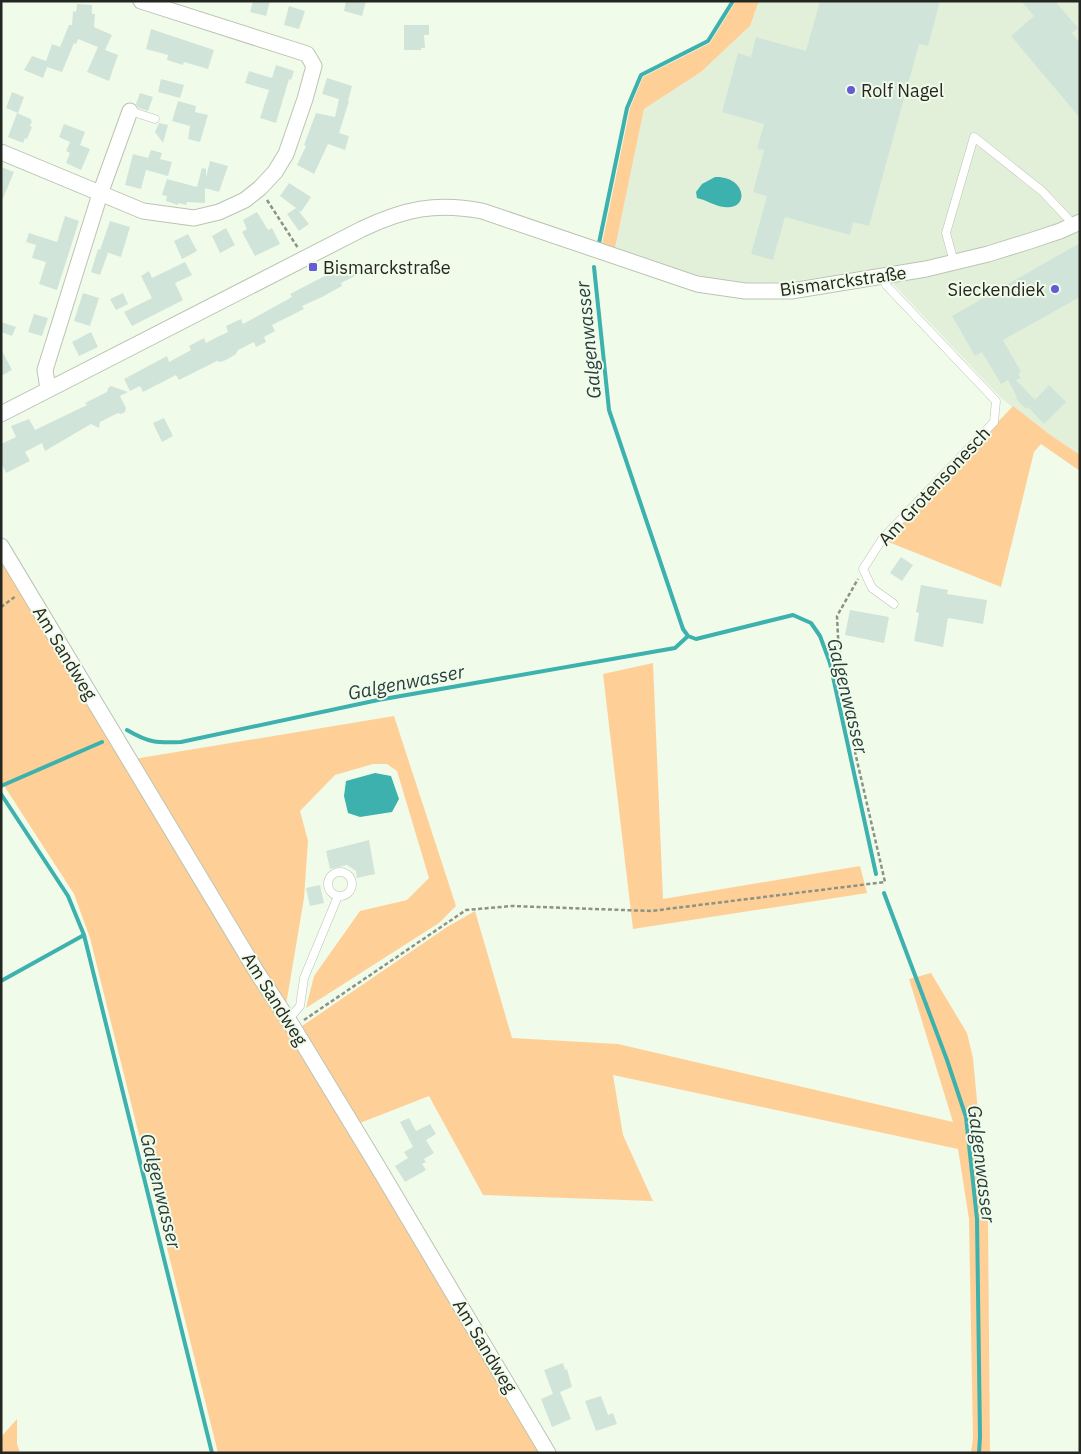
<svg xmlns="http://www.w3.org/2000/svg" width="1081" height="1454" font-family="'IBM Plex Sans',sans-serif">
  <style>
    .built { fill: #e3f0d9 }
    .green { fill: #fed098 }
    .water { fill: #3cb1ad }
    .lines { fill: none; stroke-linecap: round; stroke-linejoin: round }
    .stream { stroke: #3cb1ad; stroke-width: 4 }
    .building { fill: #d1e4da }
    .service-casing { stroke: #bbc4b4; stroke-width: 9 }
    .minor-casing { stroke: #bbc4b4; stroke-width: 17 }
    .path { stroke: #8b9286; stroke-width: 2.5; stroke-dasharray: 4 2.5; stroke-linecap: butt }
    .service { stroke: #fff; stroke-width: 8 }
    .minor { stroke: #fff; stroke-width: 15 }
    .poi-dot { fill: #645cd5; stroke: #f1fbea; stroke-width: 2 }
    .labels { text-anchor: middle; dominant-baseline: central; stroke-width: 4; stroke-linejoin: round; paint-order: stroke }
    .poi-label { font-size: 18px; fill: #242721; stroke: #f1fbea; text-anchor: start }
    .street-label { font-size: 18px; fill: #242721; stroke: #f1fbea }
    .water-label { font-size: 19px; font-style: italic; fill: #263f3e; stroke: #f1fbea }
  </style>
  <rect width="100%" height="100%" fill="#f1fbea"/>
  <path class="built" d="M759,1H1080V455L1049,434L1002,399L879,269L788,282L745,283L698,277L615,248L644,109L701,72L750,26Z"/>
  <path class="green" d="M736,1H759L750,26L701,72L644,109L615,248L602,244L630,108L643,77L710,43Z
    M1013,406L1049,434L1080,455V471L1041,444L1034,452L1001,587L886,541Z
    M1,559L507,1391L539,1453H218L90,938L74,894L1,781Z
    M653,663L663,899L860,866L867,893L633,929L603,674Z
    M394,716L456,906L439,923L306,1008L314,976L360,911L407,900L429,878L397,771L387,764H373L335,775L300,811L308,841L304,898L286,1005L134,759Z
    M475,911L512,1038L618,1044L953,1122L909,979L931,973L967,1033L973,1058L988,1218L990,1453H971L973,1438L969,1219L958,1149L613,1075L623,1135L653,1201L483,1195L429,1096L360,1123L302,1026L447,927Z
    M17,1419V1444L20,1453H1V1437Z"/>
  <path class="water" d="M715,177C747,176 750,211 724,207C715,206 706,200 697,198L696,192L702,184Z
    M375,773L391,776L399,799L392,812L360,817L348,813L344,796L346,781Z"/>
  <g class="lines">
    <path class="stream" d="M599,243L627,108L641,75L708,41L733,1
      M594,267L609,410L683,629L688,636L696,639L793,615L811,623L820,636L830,663L876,874
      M127,730C149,743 157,743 181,742L378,700L675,648L688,636
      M1,786L102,742
      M1,794L68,896L84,935L212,1453
      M884,893L947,1060L966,1117L977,1219L980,1437L979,1453
      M1,981L84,935"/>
  </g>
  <path class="building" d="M253,1H270L266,16L250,12Z
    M346,1H366L362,16L344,11Z
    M820,1H940L928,46L919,44L869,226L853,222L850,235L785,217L773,260L751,254L767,196L753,192L764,150L757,149L764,124L722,112L738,53L751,57L756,37L806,51Z
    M1021,1H1055L1078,28L1072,33L1080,43V118L1011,36L1034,16Z
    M77,4L92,5V14H95L94,27L112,35L105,50L118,55L109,81L87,72L98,47L78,39L76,44L74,43L62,72L47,67L43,78L24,70L32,56L46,61L52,44L60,47L69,25H72L73,11L76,12Z
    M289,6L305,11L299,29L284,25Z
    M404,25H429V35H424L425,48H421V50H404Z
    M151,29L214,50L208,69L184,62L183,65L167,60L168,55L146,49Z
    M276,65L294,71L291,80L289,79L276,123L260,118L269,90L245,83L249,71L272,78Z
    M327,78L352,86L348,101H349L339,133L349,136L345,150L328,144L314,174L297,165L306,146L304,145L316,113L335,117L339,99L322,94Z
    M161,79L184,85L180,98L158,92Z
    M12,92L24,97L18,113L6,108Z
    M140,93L153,97L148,111L139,108L136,104Z
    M178,101L196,106L195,112L208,115L200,142L188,139L190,126L172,121Z
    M17,113L31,119V121H32L30,126L32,127L27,139L25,138L23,143L8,137Z
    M159,123L168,125L163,143L155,132Z
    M64,124L85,132L80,145L90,149L81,170L66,163L70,153L66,151L70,142L59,137Z
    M151,150L162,153L160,159L172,162L168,176L146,170L141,189L125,185L133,154L148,158Z
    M210,161L228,166L219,192L205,188V203L187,202L186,205L178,203V205L166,201L167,196L162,195L167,179L197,187L202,168L206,169V178Z
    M1,167L14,172L1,203Z
    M289,183L311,197L301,212L298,210L309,224L299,231L287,214L296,208L280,196Z
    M257,212L268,230L272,228L280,244L255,256L242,232L247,229L243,220Z
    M65,216L79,221L57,290L39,284L46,262L32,258L36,245L26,242L29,233L57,242Z
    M110,221L130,227L121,257L100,250Z
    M226,228L235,245L220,253L212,236Z
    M188,234L197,251L182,259L174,241Z
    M1080,243V297L1003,340L1021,372L1018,374L1021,378L1016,380L1035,400L1049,385L1066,402L1044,424L1028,407L1026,409L1016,399L1017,397L1008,380L1001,384L982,352L975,356L952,316Z
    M98,249L108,253L100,275L91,272Z
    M185,262L192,275L175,283L183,300L132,326L124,312L152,298L141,276L149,271L152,278Z
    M350,263L357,275L341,283L342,286L322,297L302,306L304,309L272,325L275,331L264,337L266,342L256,347L254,342L238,350L236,354L226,360L220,362L217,361L179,380L176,375L143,392L140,386L130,391L124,379L167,356L169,362L191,350L189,346L204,338L206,343L217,337L228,332L226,326L241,319L243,324L254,318L292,297L290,294Z
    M83,293L99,298L90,326L74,321Z
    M123,293L128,304L116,310L110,299Z
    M34,314L48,318L42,336L28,332Z
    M1,322L16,327L12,336L1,332Z
    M91,332L98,347L79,356L72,342Z
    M1,349L12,370L1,376Z
    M111,386L128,392L120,396L126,408L125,412L121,414L118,413L100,422L99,428L91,424L45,451L42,443L25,452L30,461L6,473L1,462V444L16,437L11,426L29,419L35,430L87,405L85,403L107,392L108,388Z
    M164,418L173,436L162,442L153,423Z
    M901,557L913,565L902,581L890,573Z
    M921,585L948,590L947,594L987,600L983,624L948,618L943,647L914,641L919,613L916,612Z
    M850,610L889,617L884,643L845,635Z
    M369,840L375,874L357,878L356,871L347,865L330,869L326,851Z
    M320,885L324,903L310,906L306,888Z
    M409,1118L416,1131L430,1124L436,1134L426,1140L434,1153L424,1159L426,1162L422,1164L426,1170L405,1182L395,1166L408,1158L404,1152L413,1147L400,1122Z
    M563,1363L565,1370L567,1369L572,1387L560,1392L571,1419L552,1427L541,1399L553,1394L544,1370Z
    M601,1396L608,1415L613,1413L617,1424L596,1431L585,1401Z"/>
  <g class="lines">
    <defs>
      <path id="service" d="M130,111L155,119
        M954,262L946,233L974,137L1042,191L1074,225
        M883,277L886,285L996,401L994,422L883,538L863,569L872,588L894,604
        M328 884a12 12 0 1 1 24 0a12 12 0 1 1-24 0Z
        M288,1020L300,1006L304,978L338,896"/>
      <path id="minor" d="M1,152L143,211L194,218L219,212L245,200L260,188L275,172L286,154L305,99L314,66L307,54L141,1
        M48,389L45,370L100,194L130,111
        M1,414L362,229C404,209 436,202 482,211L697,284L745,291H791L926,269L988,254L1030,241L1060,231L1080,222
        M1,546L258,974L293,1027L375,1162L548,1453"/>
    </defs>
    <use href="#service" class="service-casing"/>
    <use href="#minor" class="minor-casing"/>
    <path class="path" d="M267,200L298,248
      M1,607L16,596
      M304,1020L466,910L512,906L651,911L885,882L855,752L838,637L837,616L858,579"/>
    <use href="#service" class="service"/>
    <use href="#minor" class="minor"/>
  </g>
  <g class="poi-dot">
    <circle cx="851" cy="90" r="5"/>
    <rect x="308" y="262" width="10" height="10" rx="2.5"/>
    <circle cx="1055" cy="289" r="5"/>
  </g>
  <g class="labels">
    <g class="poi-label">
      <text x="861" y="90">Rolf Nagel</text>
      <text x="323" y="267">Bismarckstraße</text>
      <text x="1045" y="289" text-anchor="end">Sieckendiek</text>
    </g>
    <g class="street-label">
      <text transform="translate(843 281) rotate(-8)">Bismarckstraße</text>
      <text transform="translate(934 486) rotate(-47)">Am Grotensonesch</text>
      <text transform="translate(65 653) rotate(59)">Am Sandweg</text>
      <text transform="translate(275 999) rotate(58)">Am Sandweg</text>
      <text transform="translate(485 1346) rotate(59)">Am Sandweg</text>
    </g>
    <g class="water-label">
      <text transform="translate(588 340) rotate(-96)">Galgenwasser</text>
      <text transform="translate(406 682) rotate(-11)">Galgenwasser</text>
      <text transform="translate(848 696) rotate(76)">Galgenwasser</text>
      <text transform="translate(982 1164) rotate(83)">Galgenwasser</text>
      <text transform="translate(161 1191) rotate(76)">Galgenwasser</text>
    </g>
  </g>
  <rect width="1081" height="1454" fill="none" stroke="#242721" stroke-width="5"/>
</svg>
